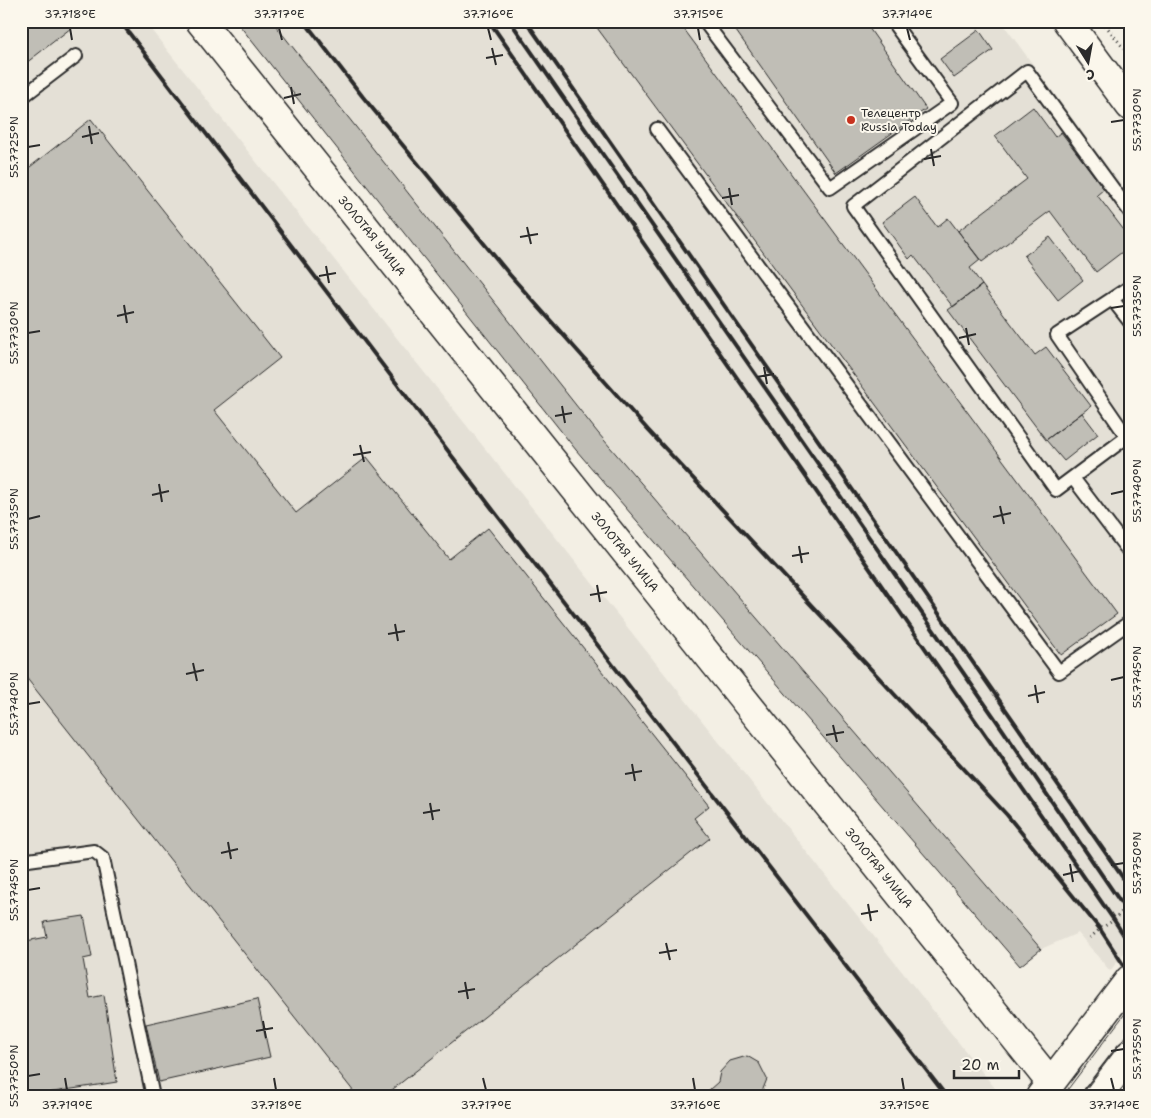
<svg xmlns="http://www.w3.org/2000/svg" width="1151" height="1118" font-family="'Shantell Sans',sans-serif">
  <style>
    .built { fill: #e4e0d6 }
    .building { fill: #c0beb6; stroke: #2b2b2b }
    .lines { fill: none; stroke-linecap: round; stroke-linejoin: round }
    .lane-casing { stroke: #2b2b2b; stroke-width: 16 }
    .secondary-casing { stroke: #2b2b2b; stroke-width: 31 }
    .path { stroke: #2b2b2b; stroke-width: 3; stroke-dasharray: 1 4; stroke-linecap: butt }
    .lane { stroke: #fbf7ec; stroke-width: 12 }
    .secondary { stroke: #fbf7ec; stroke-width: 28 }
    .tram { stroke: #2b2b2b; stroke-width: 1 }
    .rail { stroke: #2b2b2b; stroke-width: 4 }
    .ticks { fill: none; stroke: #2b2b2b; stroke-width: 2 }
    .poi-dot { fill: #c8321e; stroke: #fbf7ec; stroke-width: 2 }
    .labels { text-anchor: middle; dominant-baseline: central; stroke-width: 4; stroke-linejoin: round; paint-order: stroke }
    .poi-label { font-size: 12px; fill: #2b2b2b; stroke: #fbf7ec; text-anchor: start }
    .street-label { font-size: 12px; fill: #2b2b2b; stroke: #fbf7ec }
    .neatline { fill: none; stroke: #2b2b2b; stroke-width: 2 }
    .ticks-label { font-size: 12px; text-anchor: middle; fill: #2b2b2b }
  </style>
  <rect width="100%" height="100%" fill="#f3efe4"/>
  <filter id="ink" filterUnits="userSpaceOnUse"><feTurbulence type="fractalNoise" baseFrequency=".02" numOctaves="2"/><feDisplacementMap in="SourceGraphic" scale="10" xChannelSelector="R" yChannelSelector="G"/><feConvolveMatrix kernelMatrix="1 2 1 2 8 2 1 2 1" color-interpolation-filters="sRGB"/></filter>
  <g filter="url(#ink)">
    <path class="built" d="M21,21H144L1002,1097H21Z
      M272,21H1001L1130,197V813L1123,869L1130,877V945L1110,971L1078,933L1041,949L599,433Z"/>
    <path class="building" d="M21,21H80L21,67Z
      M236,21H272L598,433L1041,949L1020,966L576,450Z
      M592,21H678L1117,614L1061,655Z
      M729,21H864L926,109L836,173Z
      M979,30L993,50L954,78L940,59Z
      M1033,107L1055,137L1061,132L1104,189L1097,195L1130,238V246L1096,272L1050,211L982,262L958,231L1027,179L995,136Z
      M91,119L280,358L214,410L296,513L367,457L449,559L488,528L709,806L694,818L710,838L383,1097H358L21,671V174Z
      M915,197L937,227L948,218L980,260L970,268L982,285L953,307L913,255L909,259L882,222Z
      M1050,237L1083,280L1058,300L1024,256Z
      M982,285L1035,355L1046,347L1091,406L1046,440L948,310Z
      M1082,413L1098,434L1064,461L1046,440Z
      M84,916L92,957L83,959L90,998L104,995L117,1082L21,1097V942L47,937L44,922Z
      M257,999L270,1057L159,1082L146,1024Z
      M747,1056L759,1063L767,1079L761,1094L758,1097H701L718,1082L720,1072L730,1061Z
      M106,1094V1097H86Z"/>
    <g class="lines">
      <defs>
        <path id="lane" d="M704,21L830,188L952,103L892,21
          M21,98L76,56
          M657,129L1059,672L1130,622
          M1130,212L1027,71L853,206L1056,490L1127,437L1057,335L1130,287
          M1112,299L1130,322
          M1073,478L1130,553
          M21,861L94,851L103,858L153,1097"/>
        <path id="secondary" d="M200,21L1051,1083
          M1067,21L1130,106
          M1040,1097L1130,979
          M1097,1097L1130,1054"/>
      </defs>
      <use href="#lane" class="lane-casing"/>
      <use href="#secondary" class="secondary-casing"/>
      <path class="path" d="M1102,21L1130,56
        M1090,938L1100,929L1114,920L1130,903"/>
      <use href="#lane" class="lane"/>
      <use href="#secondary" class="secondary"/>
      <path class="tram" d="M1062,1097L1130,1007
        M1080,1097L1130,1031"/>
      <path class="rail" d="M120,21L497,515L947,1097
        M304,21L363,97L510,275L648,430L1007,815L1100,929L1130,975
        M489,21L1114,920L1130,945
        M510,21L994,717L1130,916
        M526,21L1130,888"/>
    </g>
  </g>
  <path class="ticks" d="M70,28L72,40M279,28L282,40M488,28L491,40M698,28L700,40M907,28L910,40M492,48L496,65M486,58L503,55M291,87L294,104M284,98L301,94M1111,122L1124,120M89,126L92,144M82,137L99,133M28,147L40,145M931,149L934,166M924,159L941,156M729,188L732,205M722,198L739,195M527,227L531,244M520,237L538,234M326,266L329,283M319,276L336,273M124,305L127,323M1111,308L1124,306M117,316L134,312M966,328L969,345M28,333L40,331M959,338L976,334M764,367L767,384M757,377L774,374M562,406L565,423M555,416L572,413M360,445L364,462M353,455L371,452M159,484L162,502M1111,494L1124,491M152,495L169,491M1000,506L1004,524M993,517L1011,513M28,519L40,516M799,546L802,563M792,556L809,553M597,585L600,602M590,595L607,592M395,624L398,641M388,634L405,631M193,663L197,681M186,674L204,670M1111,680L1124,677M1035,685L1038,703M1028,696L1045,692M28,704L40,702M833,725L837,742M826,735L844,732M632,764L635,781M625,774L642,771M430,803L433,820M423,813L440,810M228,842L231,859M221,853L238,849M1070,864L1073,882M1111,865L1124,863M1063,875L1080,871M28,890L40,888M868,904L871,921M861,914L878,911M666,943L670,960M659,953L677,950M465,982L468,999M458,992L475,989M263,1021L266,1038M256,1031L273,1028M1111,1051L1124,1049M28,1076L40,1074M65,1078L67,1090M274,1078L276,1090M483,1078L486,1090M693,1078L695,1090M902,1078L904,1090M1111,1078L1114,1090"/>
  <circle class="poi-dot" cx="851" cy="120" r="5"/>
  <g class="labels">
    <g class="poi-label">
      <text x="861" y="113">Телецентр<tspan x="861" dy="14">Russia Today</tspan></text>
    </g>
    <g class="street-label">
      <text transform="translate(372 236) rotate(51)">ЗОЛОТАЯ УЛИЦА</text>
      <text transform="translate(625 552) rotate(51)">ЗОЛОТАЯ УЛИЦА</text>
      <text transform="translate(879 868) rotate(51)">ЗОЛОТАЯ УЛИЦА</text>
    </g>
  </g>
  <rect width="1151" height="1118" fill="none" stroke="#fbf7ec" stroke-width="55"/>
  <g transform="translate(1088 62) rotate(169)" stroke="#fbf7ec" stroke-width="4" paint-order="stroke">
  <path d="M0-4L9 19L0 12L-9 19Z" fill="#2b2b2b"/>
  <text y="-8" font-size="14" font-weight="bold" text-anchor="middle" fill="#2b2b2b">С</text>
  </g>
  <path d="M954 1070v8h65v-8" fill="none" stroke="#2b2b2b" stroke-width="2.5"/>
  <text x="961" y="1070" font-size="15" fill="#2b2b2b" stroke="#fbf7ec" stroke-width="4" paint-order="stroke">20 m</text>
  <rect x="28" y="28" width="1096" height="1062" class="neatline"/>
  <g class="ticks-label">
    <text x="70" y="18">37.718°E</text>
    <text x="279" y="18">37.717°E</text>
    <text x="488" y="18">37.716°E</text>
    <text x="698" y="18">37.715°E</text>
    <text x="907" y="18">37.714°E</text>
    <text transform="translate(1137 120) rotate(-90)" y="4">55.7730°N</text>
    <text transform="translate(14 147) rotate(-90)" y="4">55.7725°N</text>
    <text transform="translate(1137 306) rotate(-90)" y="4">55.7735°N</text>
    <text transform="translate(14 333) rotate(-90)" y="4">55.7730°N</text>
    <text transform="translate(1137 491) rotate(-90)" y="4">55.7740°N</text>
    <text transform="translate(14 519) rotate(-90)" y="4">55.7735°N</text>
    <text transform="translate(1137 677) rotate(-90)" y="4">55.7745°N</text>
    <text transform="translate(14 704) rotate(-90)" y="4">55.7740°N</text>
    <text transform="translate(1137 863) rotate(-90)" y="4">55.7750°N</text>
    <text transform="translate(14 890) rotate(-90)" y="4">55.7745°N</text>
    <text transform="translate(1137 1049) rotate(-90)" y="4">55.7755°N</text>
    <text transform="translate(14 1076) rotate(-90)" y="4">55.7750°N</text>
    <text x="67" y="1109">37.719°E</text>
    <text x="276" y="1109">37.718°E</text>
    <text x="486" y="1109">37.717°E</text>
    <text x="695" y="1109">37.716°E</text>
    <text x="904" y="1109">37.715°E</text>
    <text x="1114" y="1109">37.714°E</text>
  </g>
</svg>
